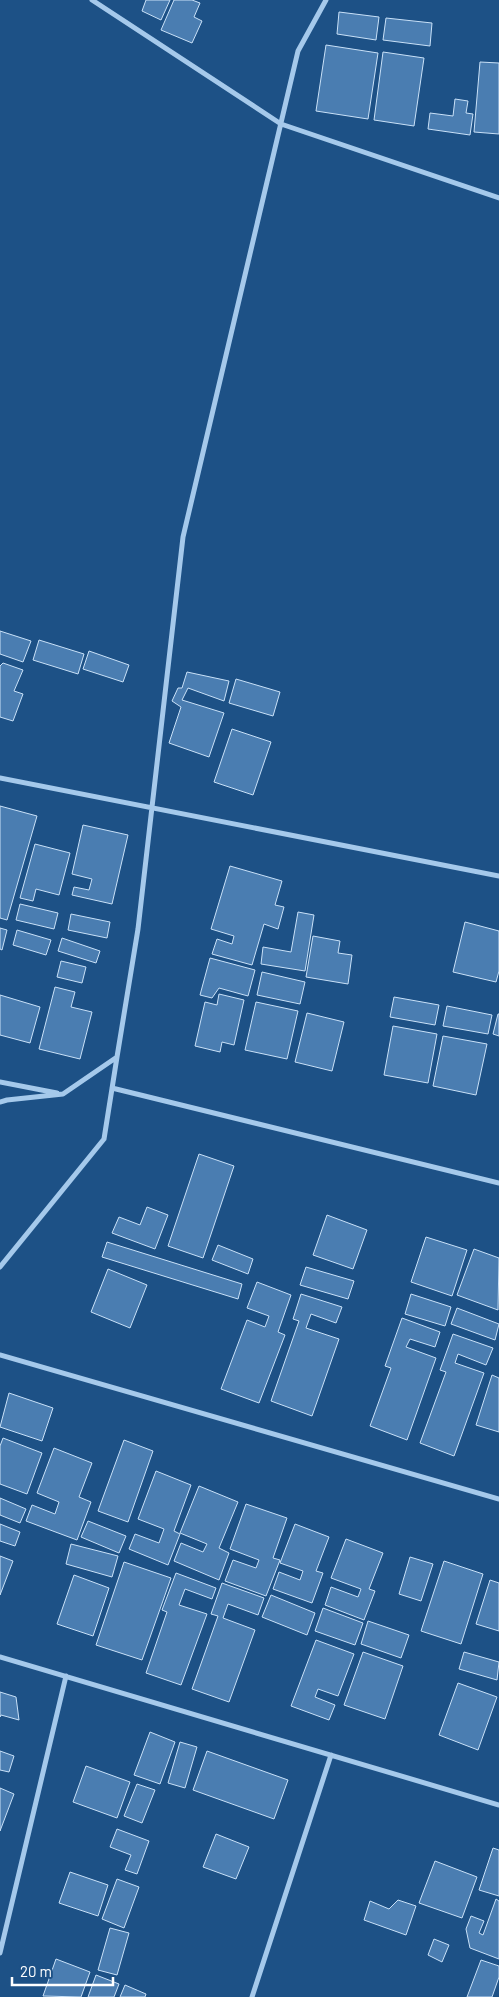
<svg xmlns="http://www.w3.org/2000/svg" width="499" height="1997" font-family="Barlow,sans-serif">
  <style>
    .building { fill: #4a7db1; stroke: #c9e1f8 }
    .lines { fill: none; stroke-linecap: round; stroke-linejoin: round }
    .minor { stroke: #a5c9eb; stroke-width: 5 }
  </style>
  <rect width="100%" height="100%" fill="#1d5186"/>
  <path class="building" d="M146,0H170L161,20L142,11Z
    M174,0H192L200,3L194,17L202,21L192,43L161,30Z
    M339,12L379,17L376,40L337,34Z
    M386,18L432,23L430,46L383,40Z
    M326,45L378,53L368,119L316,111Z
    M383,52L424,58L414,126L374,120Z
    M480,62L499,63V134L474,132Z
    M455,99L468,101L466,113L473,114L470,135L428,129L430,113L453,116Z
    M0,631L31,641L23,662L0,654Z
    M39,640L84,654L78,674L33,660Z
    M89,651L129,665L123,682L83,669Z
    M3,663L23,670L14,691L23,694L13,721L0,717V666Z
    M187,672L229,681L224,701L188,688L182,700L224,713L209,757L169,743L181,707L172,701L178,688H182Z
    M236,679L280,692L273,716L229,703Z
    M232,729L271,742L253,795L214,782Z
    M0,806L37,816L7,920L0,918Z
    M83,825L128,835L112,904L72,895L74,887L89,890L92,879L72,874Z
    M35,844L70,853L59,895L36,889L33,901L20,898Z
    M230,866L282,881L275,905L284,907L278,929L264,924L252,965L212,954L217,939L232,944L234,936L211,929Z
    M20,904L58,913L54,929L16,920Z
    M298,912L314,915L305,971L261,964L263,947L291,952Z
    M71,914L110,922L107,938L68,930Z
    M465,922L499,931V971L496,982L453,972Z
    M0,928L7,930L2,950L0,949Z
    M17,930L51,940L46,955L13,945Z
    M313,936L340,941L338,953L352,955L348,984L306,977Z
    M62,938L100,951L96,963L58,951Z
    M210,958L255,970L248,996L219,988L212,998L200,995Z
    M61,961L86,967L82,983L57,977Z
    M262,972L305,982L300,1004L257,995Z
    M55,987L75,992L71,1007L92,1012L80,1059L39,1049Z
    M219,994L244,1000L234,1045L222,1042L220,1052L195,1046L205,1002L217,1005Z
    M0,995L40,1007L30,1043L0,1035Z
    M394,997L439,1005L435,1025L390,1017Z
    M256,1002L298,1011L287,1059L245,1050Z
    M447,1006L492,1015L488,1034L443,1026Z
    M307,1013L344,1022L332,1071L295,1062Z
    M498,1014H499V1036L493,1034Z
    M393,1026L437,1034L428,1083L384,1075Z
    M443,1036L487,1044L476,1095L433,1086Z
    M199,1154L234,1166L203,1258L168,1246Z
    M147,1207L168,1215L155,1249L112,1233L119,1217L140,1225Z
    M327,1215L367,1230L353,1269L313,1255Z
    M426,1237L467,1250L452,1296L411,1282Z
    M107,1242L242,1284L238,1299L102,1257Z
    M218,1245L253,1259L248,1274L212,1260Z
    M474,1249L499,1258L498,1310L457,1295Z
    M306,1267L354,1281L348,1299L300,1285Z
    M108,1269L147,1285L130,1328L91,1312Z
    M257,1282L291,1295L278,1332L285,1335L259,1403L221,1389L247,1320L265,1327L269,1316L247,1308Z
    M301,1294L342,1307L336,1323L311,1314L306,1328L339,1339L312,1416L271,1401L299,1321L293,1319Z
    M411,1294L451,1307L445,1326L405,1314Z
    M457,1308L499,1324L495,1340L451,1324Z
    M402,1318L440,1332L435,1347L410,1339L406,1347L436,1358L407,1440L370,1426L391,1368L385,1366Z
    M453,1334L493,1348L486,1365L458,1354L455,1363L484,1373L454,1456L420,1443L446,1372L440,1370Z
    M492,1375L499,1378V1432L476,1425Z
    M9,1393L53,1408L42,1441L0,1427Z
    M3,1438L42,1453L27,1494L0,1484V1446Z
    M124,1440L153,1451L128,1522L98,1511Z
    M54,1448L92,1463L79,1497L91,1502L77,1540L26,1521L32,1505L55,1514L59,1502L37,1493Z
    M156,1471L191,1485L174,1531L180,1534L168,1565L129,1549L135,1534L159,1543L164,1529L138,1519Z
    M199,1486L238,1502L219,1548L229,1553L219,1580L174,1561L181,1543L203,1552L207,1544L180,1533Z
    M0,1498L26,1509L20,1523L0,1515Z
    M246,1504L287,1518L273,1558L280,1560L266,1596L225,1581L233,1560L256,1568L259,1560L230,1549Z
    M88,1521L126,1536L119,1553L81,1537Z
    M0,1524L20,1532L15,1546L0,1541Z
    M295,1524L329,1537L316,1571L323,1573L312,1603L273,1589L279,1572L300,1580L303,1571L280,1563Z
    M346,1539L383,1553L369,1589L375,1591L364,1620L325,1605L331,1587L358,1597L361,1589L331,1578Z
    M71,1544L118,1556L112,1577L66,1564Z
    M0,1556L13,1561L0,1595Z
    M410,1557L433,1564L421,1601L399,1594Z
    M444,1561L483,1574L461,1644L421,1631Z
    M124,1562L171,1578L142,1660L96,1645Z
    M176,1573L216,1588L212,1599L185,1589L179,1605L207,1614L181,1685L146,1673L167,1612L162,1610Z
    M74,1575L109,1588L93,1636L57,1624Z
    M490,1580L499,1583V1631L476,1624Z
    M222,1583L264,1598L258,1615L228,1604L223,1618L255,1630L229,1702L192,1689L218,1616L211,1614Z
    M271,1595L315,1613L307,1635L262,1617Z
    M323,1608L363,1623L355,1645L315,1631Z
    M368,1621L409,1635L401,1658L361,1644Z
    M316,1640L354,1654L338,1696L318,1689L315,1697L335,1705L329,1720L291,1706Z
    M363,1652L403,1666L385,1719L344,1705Z
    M464,1652L499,1662L497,1680L459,1669Z
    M458,1683L497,1697L478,1750L439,1735Z
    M0,1692L16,1697L19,1720L1,1715L0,1717Z
    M150,1732L175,1742L160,1784L134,1775Z
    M180,1742L197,1747L185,1788L168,1783Z
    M0,1751L14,1756L9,1772L0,1770Z
    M207,1751L288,1780L274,1819L193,1790Z
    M86,1766L130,1782L117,1818L73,1802Z
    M137,1784L155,1790L142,1823L124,1816Z
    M0,1788L14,1794L0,1831Z
    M117,1829L149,1841L137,1874L125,1870L131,1855L110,1847Z
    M216,1834L249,1847L236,1879L203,1867Z
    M493,1848L499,1850V1896L479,1890Z
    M435,1861L477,1877L462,1918L419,1903Z
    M70,1872L108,1885L98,1916L59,1903Z
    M117,1879L139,1887L124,1928L102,1919Z
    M496,1899L499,1901V1959L470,1948L466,1929L471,1916L484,1921L479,1933L483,1935Z
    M398,1900L416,1906L406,1935L364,1920L370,1901L389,1909Z
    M110,1928L129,1933L117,1975L98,1970Z
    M434,1939L449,1945L442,1962L428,1955Z
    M56,1959L90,1972L81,1997L43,1996Z
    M481,1960L499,1966V1977L492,1997H467Z
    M96,1975L119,1984L114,1997H88Z
    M125,1985L146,1994L145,1997H120Z"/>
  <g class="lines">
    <path class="minor" d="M92,0L281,124L499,198
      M0,778L499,876
      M0,1082L57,1093
      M112,1088L499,1183
      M0,1102L7,1100L63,1094L117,1057L138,929L183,537L298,51L326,0
      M0,1267L104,1139L117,1057
      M0,1355L499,1499
      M0,1657L499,1805
      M0,1953L66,1676
      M252,1997L331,1755"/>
  </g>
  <path d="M12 1977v8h101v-8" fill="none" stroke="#ffffff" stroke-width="2.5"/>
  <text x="20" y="1977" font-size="15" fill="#ffffff" stroke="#1d5186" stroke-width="4" paint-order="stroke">20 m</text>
</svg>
